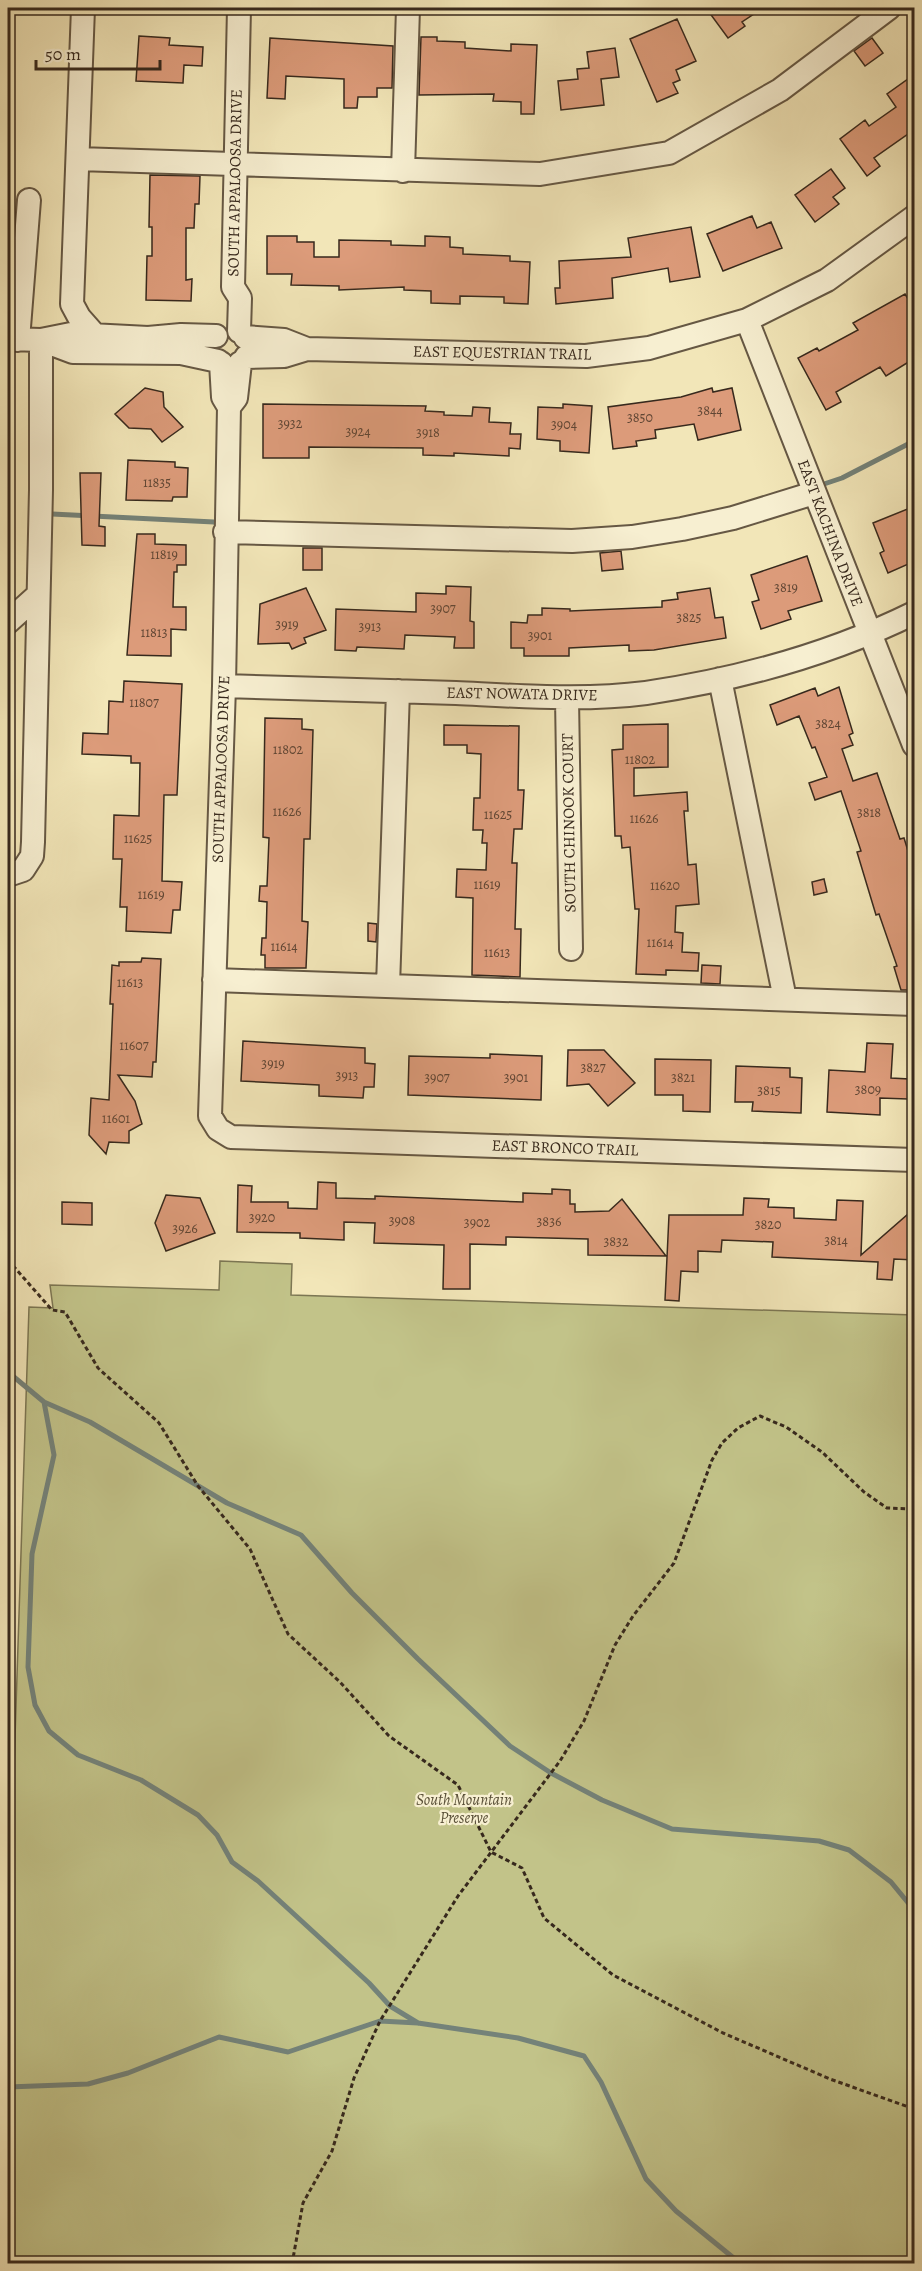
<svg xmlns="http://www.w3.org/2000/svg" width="922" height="2271" font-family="Alegreya,serif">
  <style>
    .green { fill: #c2c389; stroke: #7c7653; stroke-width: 1.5 }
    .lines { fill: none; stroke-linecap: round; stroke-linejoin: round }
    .stream { stroke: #748279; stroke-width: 5 }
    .building { fill: #dc9b7a; stroke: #37291d; stroke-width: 1.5 }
    .minor-casing { stroke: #665844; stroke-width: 26 }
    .path { stroke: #37291d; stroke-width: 3; stroke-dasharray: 4.5 3; stroke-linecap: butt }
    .minor { stroke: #f7efd1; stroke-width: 22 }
    .labels { text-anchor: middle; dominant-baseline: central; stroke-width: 4.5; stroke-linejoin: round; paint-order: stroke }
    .number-label { font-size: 14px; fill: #604634 }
    .street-label { font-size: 16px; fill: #37291d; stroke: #f7efd1 }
    .park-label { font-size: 16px; font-style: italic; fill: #5a5038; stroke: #f7efd1 }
  </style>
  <rect width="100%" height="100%" fill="#f2e6b8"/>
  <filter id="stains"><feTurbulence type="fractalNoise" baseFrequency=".00333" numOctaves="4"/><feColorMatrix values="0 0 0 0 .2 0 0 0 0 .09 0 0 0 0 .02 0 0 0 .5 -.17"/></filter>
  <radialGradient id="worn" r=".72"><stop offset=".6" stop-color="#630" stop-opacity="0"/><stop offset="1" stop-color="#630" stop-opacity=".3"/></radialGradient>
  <path class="green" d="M220,1261L292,1264L291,1295L914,1315V2263H8V1953L29,1307L53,1308L50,1285L219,1290Z"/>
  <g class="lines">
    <path class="stream" d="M818,486L842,478L914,441
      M52,514L214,522L220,526
      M8,1372L44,1402L54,1455L32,1554L28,1667L35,1705L49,1731L78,1755L141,1780L198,1815L217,1835L232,1862L258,1881L369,1983L390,2006L418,2023
      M44,1402L90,1422L227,1503L301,1535L352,1593L418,1659L510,1746L551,1773L602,1800L672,1829L819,1841L849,1850L891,1882L914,1910
      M8,2087L88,2084L128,2073L219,2037L288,2052L380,2021L418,2023L518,2038L584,2056L601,2082L646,2179L676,2211L741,2264"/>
  </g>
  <path class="building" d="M706,8H763L742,22L745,26L728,38Z
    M677,19L696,61L676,70L680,80L673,83L678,93L657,102L630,39Z
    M139,36L170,38L169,45L203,47L202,66L184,65L183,83L136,81Z
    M421,37H437V41L465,42V48L511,51V44L537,45L534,114H521V102L493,101L494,94L419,95Z
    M270,38L393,46L392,88H377V97H358L357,108H344V79L286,76L285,99L267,98Z
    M872,38L883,53L865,66L854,51Z
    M615,48L619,77L601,79L604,105L561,110L558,81L578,79L577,69L589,68L587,52Z
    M915,74V129L874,158L880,166L867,176L840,139L865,120L869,126L896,107L887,94Z
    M831,169L845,188L833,197L839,204L815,222L795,195Z
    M150,175L200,176L199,204H195L194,228H186V280L192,279L191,301L146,300L147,256H152V227H149Z
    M752,216L757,228L771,222L782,248L723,271L707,234Z
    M691,227L700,277L670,282L668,268L612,278L613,298L556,304L555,288H560L559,261L631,257L628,238Z
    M267,236H297V242H314V257H339V240L391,241V245L425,246V236L450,237V247L463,248V254L510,256V261L530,262L528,304L504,303V297L460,296V304L431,303V291L404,290V287L339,290V286L291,285L292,274H267Z
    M905,294L915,310V358L886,376L880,367L836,392L841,402L826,410L798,358L817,348L819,351L858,330L853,323Z
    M145,388L163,392L164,407L183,427L162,442L151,429L129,428L115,414Z
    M712,388L713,392L732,388L741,430L698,440L694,424L655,430L656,438L636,441L637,446L613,449L608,407L681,397Z
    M263,404L426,406L425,411L444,412V415L472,416L473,407L490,408L489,422L511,423L510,434H521L520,449L509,448V456L454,453V456L423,455V448L309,447V458H263Z
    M563,404L592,406L589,453L560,451V441L537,439L538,407L563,408Z
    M128,460L175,462V467L188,468L187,497H173L172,501L126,500Z
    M80,473H101L99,526L105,527V546L82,545Z
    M915,506V553L909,555L913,562L888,573L880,553L884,551L873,523Z
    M137,534H155V544L186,545V565H177V572H174L173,607H186V630L171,629V656L127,655Z
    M303,548H322V570H303Z
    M621,551L623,569L602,571L600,553Z
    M807,556L822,601L788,611L791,619L761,629L752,602L759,600L751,575Z
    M446,586L471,587L470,621L474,622V648H454L455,637L405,635L404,649L357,647L356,651L335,650L336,609L416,612V593L446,594Z
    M306,588L326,630L304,638L306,643L292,649L289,643L258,644L260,604Z
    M710,588L715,618L723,617L726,638L654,650L629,651V645L569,648V656H524V648H511V622L527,623L528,615H542V608L570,609V611L662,607V601L678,599L677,593Z
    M124,681L182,684L177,795H164L162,881L182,882L180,910H173L171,933L126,931L127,907H120L122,859H113L114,815L139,816L140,763H131V756L82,754L83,733L108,734L109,701L123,702Z
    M839,687L853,733L849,735L853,745L842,749L853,781L877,773L900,839L904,838L915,874V885L910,887L915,901L914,990H901L894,967L897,966L879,914L876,915L857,852L861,851L841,791L815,800L809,783L827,777L815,747L812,748L799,716L777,725L770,705L815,688L818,696Z
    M265,718L302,719V729L313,730L310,839H304L302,921L308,922L306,968H265V955H261L262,938H266L267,902L259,901L260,886H267L269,838L263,837Z
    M668,724V767L634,768V796L687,792L688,811H684L688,865L696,864L699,904L676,906L675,932L683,933L682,952L699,953L698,971L666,970V975L636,974L639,909H635L630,847L622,848L621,836H615L612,750L623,749V725Z
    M444,725L519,726L518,790H524L522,829H514L512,863H517L515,929H521L520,977L472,975L473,898L456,897L457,869L486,870L487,843H482L483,830H473L474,798H480L481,754L467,753V745H444Z
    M824,879L827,892L814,895L812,882Z
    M368,923L377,924L376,942L368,941Z
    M142,958L161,959L156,1062H153L152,1077L118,1075L135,1101L142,1124L129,1131V1143L109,1142L106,1154L89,1135L91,1098L109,1100L113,1004H110L112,965L119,966V962H141Z
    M702,965L721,966L720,984L701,983Z
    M243,1041L365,1048V1063L375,1064L374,1087H364L363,1098L319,1096V1085L241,1081Z
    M867,1043L893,1044L891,1078L909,1079L908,1099L880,1098V1115L827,1112L829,1070L865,1072Z
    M568,1050H604L635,1083L608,1106L589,1084L567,1086Z
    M490,1054L542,1056L541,1100L408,1095L409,1056L490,1058Z
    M655,1059L711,1060L710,1112L683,1111V1095H655Z
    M736,1066L790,1068V1077L802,1078L801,1113L752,1111L753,1102H735Z
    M318,1182L336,1183V1198L375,1199V1196L523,1202V1193L552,1194V1189L570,1190V1204H575V1212L609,1211L622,1199L666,1256L588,1255V1239L506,1237V1245L470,1244V1289H443L444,1245L374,1243L375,1223L344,1222V1240L300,1238V1233L237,1232L238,1185L252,1186L251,1202H288V1208L317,1209Z
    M166,1195L200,1198L215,1233L166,1251L155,1223Z
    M744,1198L769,1199L768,1207L794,1208V1218L836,1220L837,1200L863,1201L861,1255L915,1208V1260L894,1259L892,1280L877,1279L878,1262L772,1257L773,1242L722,1240L721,1252L698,1251V1272L681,1271L679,1301L665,1300L669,1215H743Z
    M62,1202L92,1203V1225L62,1224Z"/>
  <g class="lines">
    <defs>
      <path id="minor" d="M83,8L72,304L79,317L94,334
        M78,159L540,174L669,153L780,90L889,8
        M403,171L408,8
        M747,320L914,745
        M239,331L240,298L233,287L239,8
        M245,337L284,340L307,349
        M8,339L41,340L71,334L148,338L181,335L216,336
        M18,340L29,200
        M41,340L73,352L181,353L218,361
        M246,357L284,356L307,349L586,356L649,348L747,320L827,280L914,217
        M221,363L223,397L229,407L224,686L210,1116L218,1129L231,1137L914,1160
        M229,407L236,398L240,363
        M225,532L572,541L632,537L682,529L733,518L814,493
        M8,622L38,595
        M720,679L785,999
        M224,686C301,689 379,690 456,693C519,696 583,701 646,693C740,679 829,655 914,613
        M567,698L571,949
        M8,875L23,870L32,856L33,842L41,490V340
        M214,980L914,1004
        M388,986L398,691"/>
    </defs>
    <use href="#minor" class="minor-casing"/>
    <path class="path" d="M8,1260L52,1310L65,1312L98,1368L159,1423L198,1486L250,1549L288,1634L340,1682L389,1736L458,1785L491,1852L522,1868L544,1918L613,1975L723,2033L830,2079L914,2109
      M292,2264L303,2203L332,2151L354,2078L380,2021L458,1896L560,1761L584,1721L615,1645L633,1616L674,1563L712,1460L722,1443L738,1428L760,1416L786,1427L822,1452L864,1492L887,1508L914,1509"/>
    <use href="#minor" class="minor"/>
  </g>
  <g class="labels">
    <g class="number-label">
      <text x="710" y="410">3844</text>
      <text x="640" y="417">3850</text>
      <text x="290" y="423">3932</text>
      <text x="564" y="424">3904</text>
      <text x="358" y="431">3924</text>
      <text x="428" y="432">3918</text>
      <text x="157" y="482">11835</text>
      <text x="164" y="554">11819</text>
      <text x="786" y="587">3819</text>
      <text x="443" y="608">3907</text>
      <text x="689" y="617">3825</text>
      <text x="287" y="624">3919</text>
      <text x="370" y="626">3913</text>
      <text x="154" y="632">11813</text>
      <text x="540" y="635">3901</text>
      <text x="144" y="702">11807</text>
      <text x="828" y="723">3824</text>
      <text x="288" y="749">11802</text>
      <text x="640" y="759">11802</text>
      <text x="287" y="811">11626</text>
      <text x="869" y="812">3818</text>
      <text x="498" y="814">11625</text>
      <text x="644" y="818">11626</text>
      <text x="138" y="838">11625</text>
      <text x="487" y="884">11619</text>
      <text x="665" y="885">11620</text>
      <text x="151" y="894">11619</text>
      <text x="660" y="942">11614</text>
      <text x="284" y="946">11614</text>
      <text x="497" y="952">11613</text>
      <text x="130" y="982">11613</text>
      <text x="134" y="1045">11607</text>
      <text x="273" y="1063">3919</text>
      <text x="593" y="1067">3827</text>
      <text x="347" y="1075">3913</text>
      <text x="437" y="1077">3907</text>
      <text x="516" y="1077">3901</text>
      <text x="683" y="1077">3821</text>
      <text x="868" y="1089">3809</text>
      <text x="769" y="1090">3815</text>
      <text x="116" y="1118">11601</text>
      <text x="262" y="1217">3920</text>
      <text x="402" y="1220">3908</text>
      <text x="549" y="1221">3836</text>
      <text x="477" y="1222">3902</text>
      <text x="768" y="1224">3820</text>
      <text x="185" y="1228">3926</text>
      <text x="836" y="1240">3814</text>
      <text x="616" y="1241">3832</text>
    </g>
    <g class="street-label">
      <text transform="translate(235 183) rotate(-89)">SOUTH APPALOOSA DRIVE</text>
      <text transform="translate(502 353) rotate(1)">EAST EQUESTRIAN TRAIL</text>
      <text transform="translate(830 533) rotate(69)">EAST KACHINA DRIVE</text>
      <text transform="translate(522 694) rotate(1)">EAST NOWATA DRIVE</text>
      <text transform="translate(221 769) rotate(-88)">SOUTH APPALOOSA DRIVE</text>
      <text transform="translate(569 823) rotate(-91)">SOUTH CHINOOK COURT</text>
      <text transform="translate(565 1148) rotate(2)">EAST BRONCO TRAIL</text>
    </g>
    <g class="park-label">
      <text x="464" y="1800">South Mountain<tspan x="464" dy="18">Preserve</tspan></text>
    </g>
  </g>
  <rect width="922" height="2271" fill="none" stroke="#f2e6b8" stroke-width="30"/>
  <rect x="9" y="9" width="904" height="2253" fill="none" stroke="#37291d" stroke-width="3"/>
  <rect x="15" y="15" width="892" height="2241" fill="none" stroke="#37291d" stroke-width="1.5"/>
  <path d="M36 60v9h124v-9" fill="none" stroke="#37291d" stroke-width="3"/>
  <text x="45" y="60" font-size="18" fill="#37291d" stroke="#f7efd1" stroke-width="4.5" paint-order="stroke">50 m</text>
  <rect width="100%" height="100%" filter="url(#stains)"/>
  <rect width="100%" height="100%" fill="url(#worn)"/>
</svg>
